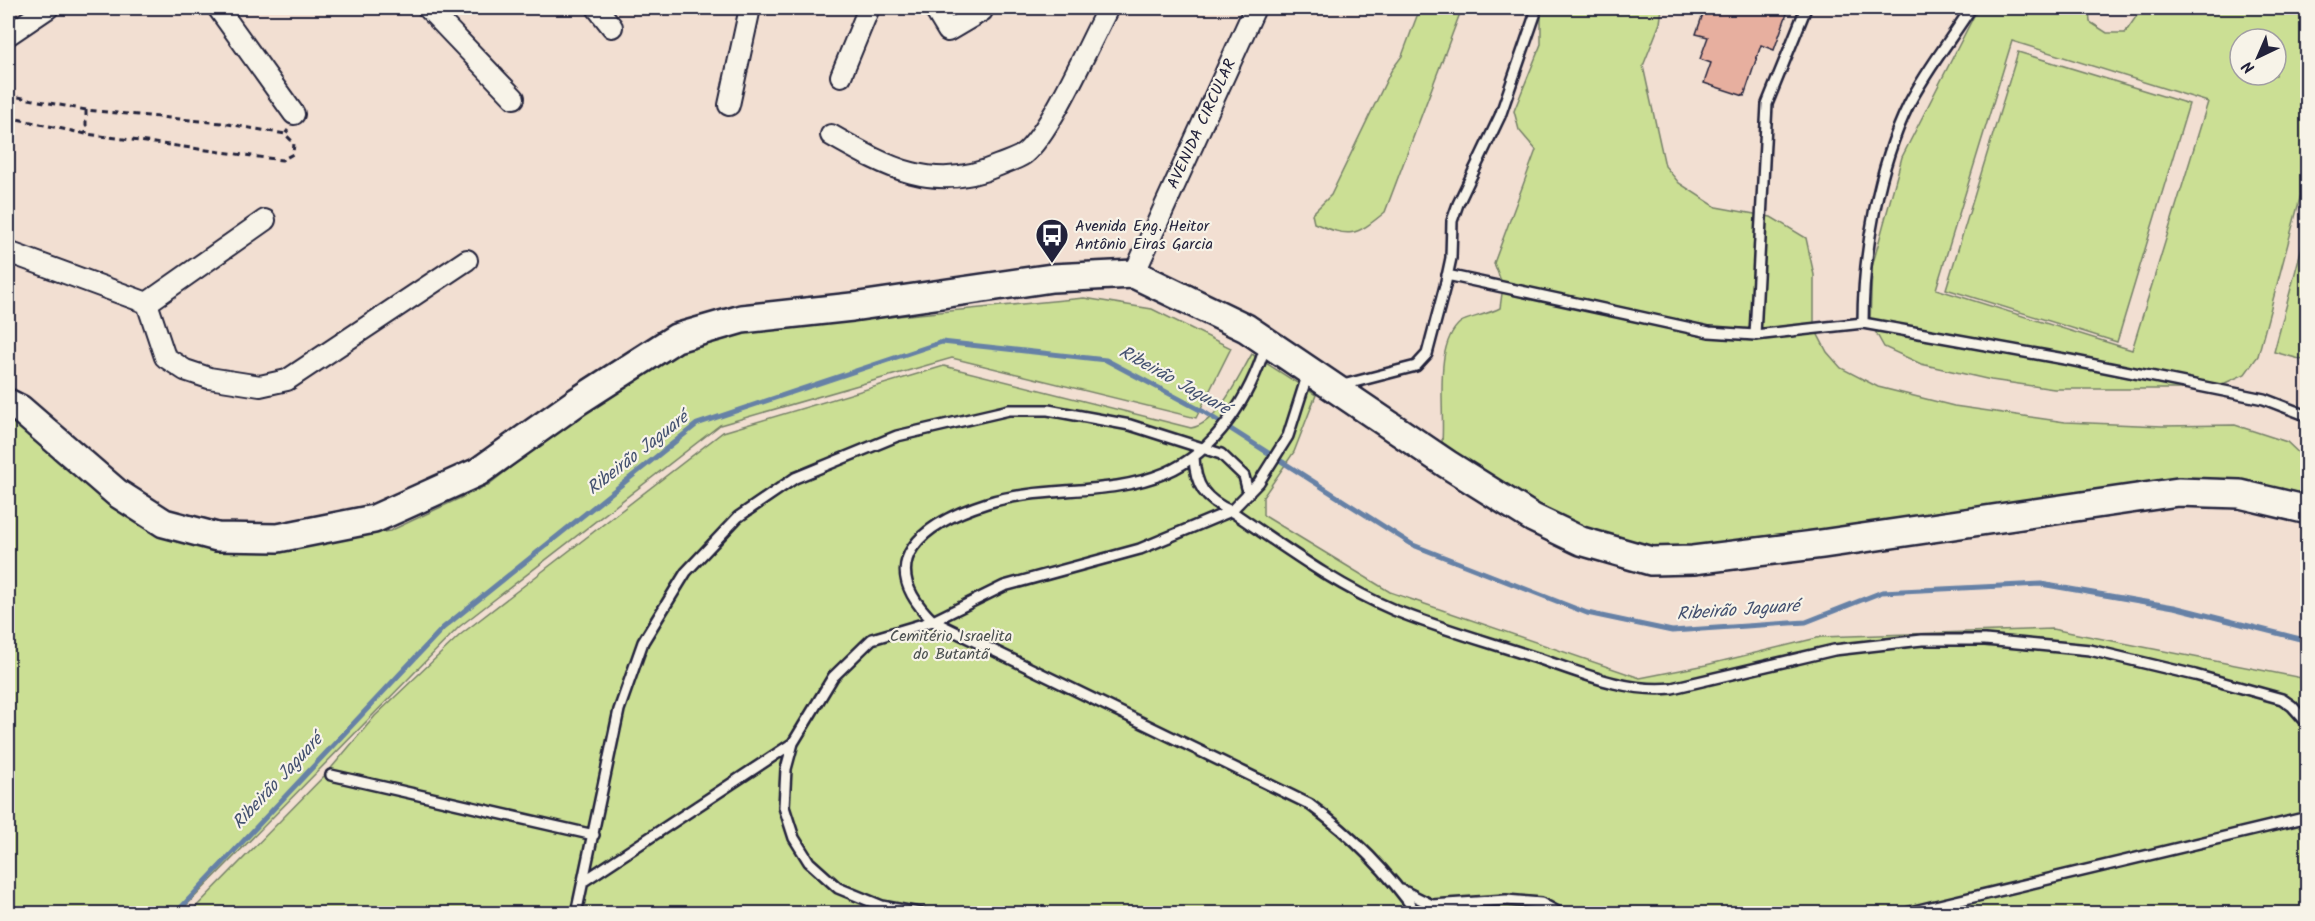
<svg xmlns="http://www.w3.org/2000/svg" width="2315" height="921" font-family="Kalam,sans-serif">
  <style>
    .green { fill: #cbdf94; stroke: #768068; stroke-width: 1.5; fill-rule: evenodd }
    .lines { fill: none; stroke-linecap: round; stroke-linejoin: round }
    .stream { stroke: #6681a6; stroke-width: 5 }
    .building { fill: #e7af9f; stroke: #22223b; stroke-width: 1.5 }
    .service-casing { stroke: #22223b; stroke-width: 14 }
    .minor-casing { stroke: #22223b; stroke-width: 24 }
    .secondary-casing { stroke: #22223b; stroke-width: 32 }
    .path { stroke: #22223b; stroke-width: 3; stroke-dasharray: 6 4.5; stroke-linecap: butt }
    .service { stroke: #f7f3e8; stroke-width: 9 }
    .minor { stroke: #f7f3e8; stroke-width: 20 }
    .secondary { stroke: #f7f3e8; stroke-width: 27 }
    .labels { text-anchor: middle; dominant-baseline: central; stroke-width: 4.5; stroke-linejoin: round; paint-order: stroke }
    .street-label { font-size: 16px; fill: #22223b; stroke: #f7f3e8 }
    .poi-label { font-size: 16px; fill: #22223b; stroke: #f7f3e8; text-anchor: start }
    .park-label { font-size: 16px; fill: #4c5151; stroke: #f7f3e8 }
    .water-label { font-size: 18px; font-style: italic; fill: #445170; stroke: #f7f3e8 }
  </style>
  <rect width="100%" height="100%" fill="#f2dfd2"/>
  <filter id="ink" filterUnits="userSpaceOnUse"><feTurbulence type="fractalNoise" baseFrequency=".0167" numOctaves="2"/><feDisplacementMap in="SourceGraphic" scale="12" xChannelSelector="R" yChannelSelector="G"/><feConvolveMatrix kernelMatrix="1 2 1 2 8 2 1 2 1" color-interpolation-filters="sRGB"/></filter>
  <g filter="url(#ink)">
    <path class="green" d="M1420,8H1462L1385,212C1355,237 1350,238 1314,223L1312,214L1331,195L1391,71L1402,56Z
      M1541,8H1662L1660,23L1643,66L1665,166L1679,183L1716,207L1771,217L1806,238L1814,275V327L1827,352L1841,368L1878,387L1954,406L2065,422L2162,426L2235,425L2287,442L2307,461V495L2281,488L2188,481L1726,548C1703,548 1676,551 1653,547C1575,533 1505,486 1442,442C1445,408 1433,344 1461,322C1467,318 1489,314 1500,308L1503,286L1494,263L1536,150L1519,130L1514,111L1541,44Z
      M1978,8H2089L2090,22L2107,33H2125L2142,8H2307V172L2258,356L2245,374L2225,383L2190,389H2054L1991,380L1921,364L1884,347L1870,322L1872,267L1902,157ZM2240,39H2276V75H2240ZM2012,41L2208,102L2132,350L1936,289Z
      M2018,52L2189,104L2117,342L1946,289Z
      M2307,228V361L2274,352Z
      M1084,298L1152,309L1231,348L1196,418L952,358L720,425L459,627L178,914L8,913V406L93,472L199,528L288,545L390,531L488,485L645,362L742,331Z
      M1252,354L1316,395L1294,452L1263,497V515L1390,592L1640,678L1706,665L1821,637L2052,629L2307,679V913L189,914L327,773L375,716L460,635L723,432L944,366L1191,428C1218,424 1239,376 1252,354Z"/>
    <g class="lines">
      <path class="stream" d="M175,914L443,628L697,424L942,342L1106,360L1204,412L1413,545L1587,613L1672,631L1806,622L1882,592L2041,584L2174,607L2308,641"/>
    </g>
    <path class="building" d="M1705,8H1789L1774,50L1761,45L1744,96L1704,83L1711,63L1700,59L1708,37L1696,34Z"/>
    <g class="lines">
      <defs>
        <path id="service" d="M1971,8C1951,39 1926,71 1909,104C1878,167 1863,254 1863,323L2070,360L2264,399L2308,416
          M1447,275L1709,332L1755,335L1767,104L1806,8
          M1755,335L1863,323
          M1266,344C1251,395 1216,452 1165,473C1108,497 1045,485 987,503C924,523 871,561 933,621L1309,804C1351,835 1387,870 1417,914
          M1339,386L1416,366L1427,354L1445,286L1451,258L1452,221L1458,204L1500,116L1535,15
          M1194,457C1195,485 1205,500 1231,511C1283,546 1335,585 1394,610C1441,629 1492,643 1540,659C1581,673 1628,693 1672,688L1834,650L1922,640H1985L2090,650L2195,675L2282,699L2292,706L2308,724
          M331,775L594,835
          M584,881L793,743
          M1402,890L1432,905L1506,900L1541,903L1561,914
          M576,914L619,710L643,642L686,572L738,517L795,478L897,436L1009,410H1048L1130,425L1221,454L1244,476L1248,492
          M924,914L882,906L838,888L809,862L794,838L784,807L786,769L793,743L833,677L872,639L933,621L1004,586L1140,549L1231,511L1259,482L1288,436L1308,373
          M1902,914L2308,817"/>
        <path id="minor" d="M218,8L294,114
          M428,8L514,98
          M597,8L612,27
          M934,8L948,31L982,11
          M8,35L48,8
          M841,76L869,8
          M729,105L750,8
          M831,135C887,167 934,194 999,165C1006,162 1017,159 1024,154C1051,132 1090,42 1108,8
          M8,252L147,303L165,357L185,370L209,378L260,386L287,380L467,260
          M1134,274L1255,8
          M147,303L265,220"/>
        <path id="secondary" d="M8,403L20,409L117,493L164,523L217,537L278,538L374,519L478,472L578,401L676,338L742,319L852,307L1052,278L1134,274L1246,328L1447,464L1533,518L1581,541L1651,561L1693,560L1822,544L2178,492L2240,494L2308,510"/>
      </defs>
      <use href="#service" class="service-casing"/>
      <use href="#minor" class="minor-casing"/>
      <use href="#secondary" class="secondary-casing"/>
      <path class="path" d="M8,95L86,110L222,123L285,134
        M86,110V134
        M8,117L86,134L282,160L293,154L294,143L285,134L288,130"/>
      <use href="#service" class="service"/>
      <use href="#minor" class="minor"/>
      <use href="#secondary" class="secondary"/>
    </g>
  </g>
  <defs>
    <symbol id="bus-pin" viewBox="-11 -11 22 30"><path d="M0 17L-7.5 6A9.5 9.5 0 1 1 7.5 6Z" fill="#22223b" stroke="#f7f3e8"/><path d="M-5-6H5V4H4V6H2V4H-2V6H-4V4H-5ZM-3.5-4V0h7V-4ZM-3.5 1.2v1.5H-2V1.2ZM2 1.2v1.5H3.5V1.2Z" fill="#fff"/></symbol>
  </defs>
  <g fill-rule="evenodd">
    <use href="#bus-pin" x="1033" y="216" width="38" height="52"/>
  </g>
  <g class="labels">
    <g class="street-label">
      <text transform="translate(1202 124) rotate(-65)">AVENIDA CIRCULAR</text>
    </g>
    <g class="poi-label">
      <text x="1075" y="226">Avenida Eng. Heitor<tspan x="1075" dy="18">Antônio Eiras Garcia</tspan></text>
    </g>
    <g class="park-label">
      <text x="951" y="636">Cemitério Israelita<tspan x="951" dy="18">do Butantã</tspan></text>
    </g>
    <g class="water-label">
      <text transform="translate(1174 381) rotate(29)">Ribeirão Jaguaré</text>
      <text transform="translate(638 454) rotate(-38)">Ribeirão Jaguaré</text>
      <text transform="translate(1738 611) rotate(-4)">Ribeirão Jaguaré</text>
      <text transform="translate(278 782) rotate(-47)">Ribeirão Jaguaré</text>
    </g>
  </g>
  <rect width="2315" height="921" fill="none" stroke="#f7f3e8" stroke-width="30"/>
  <rect x="15" y="15" width="2285" height="891" fill="none" stroke="#22223b" stroke-width="2" filter="url(#ink)"/>
  <g transform="translate(2258 57) rotate(224)"><circle r="28" fill="#f7f3e8" stroke="#a29fa3" stroke-width="1.5"/>
  <path d="M0-4.5L10 22L0 15L-10 22Z" fill="#22223b"/>
  <text y="-9" font-size="16" font-weight="bold" text-anchor="middle" fill="#22223b">N</text>
  </g>
</svg>
